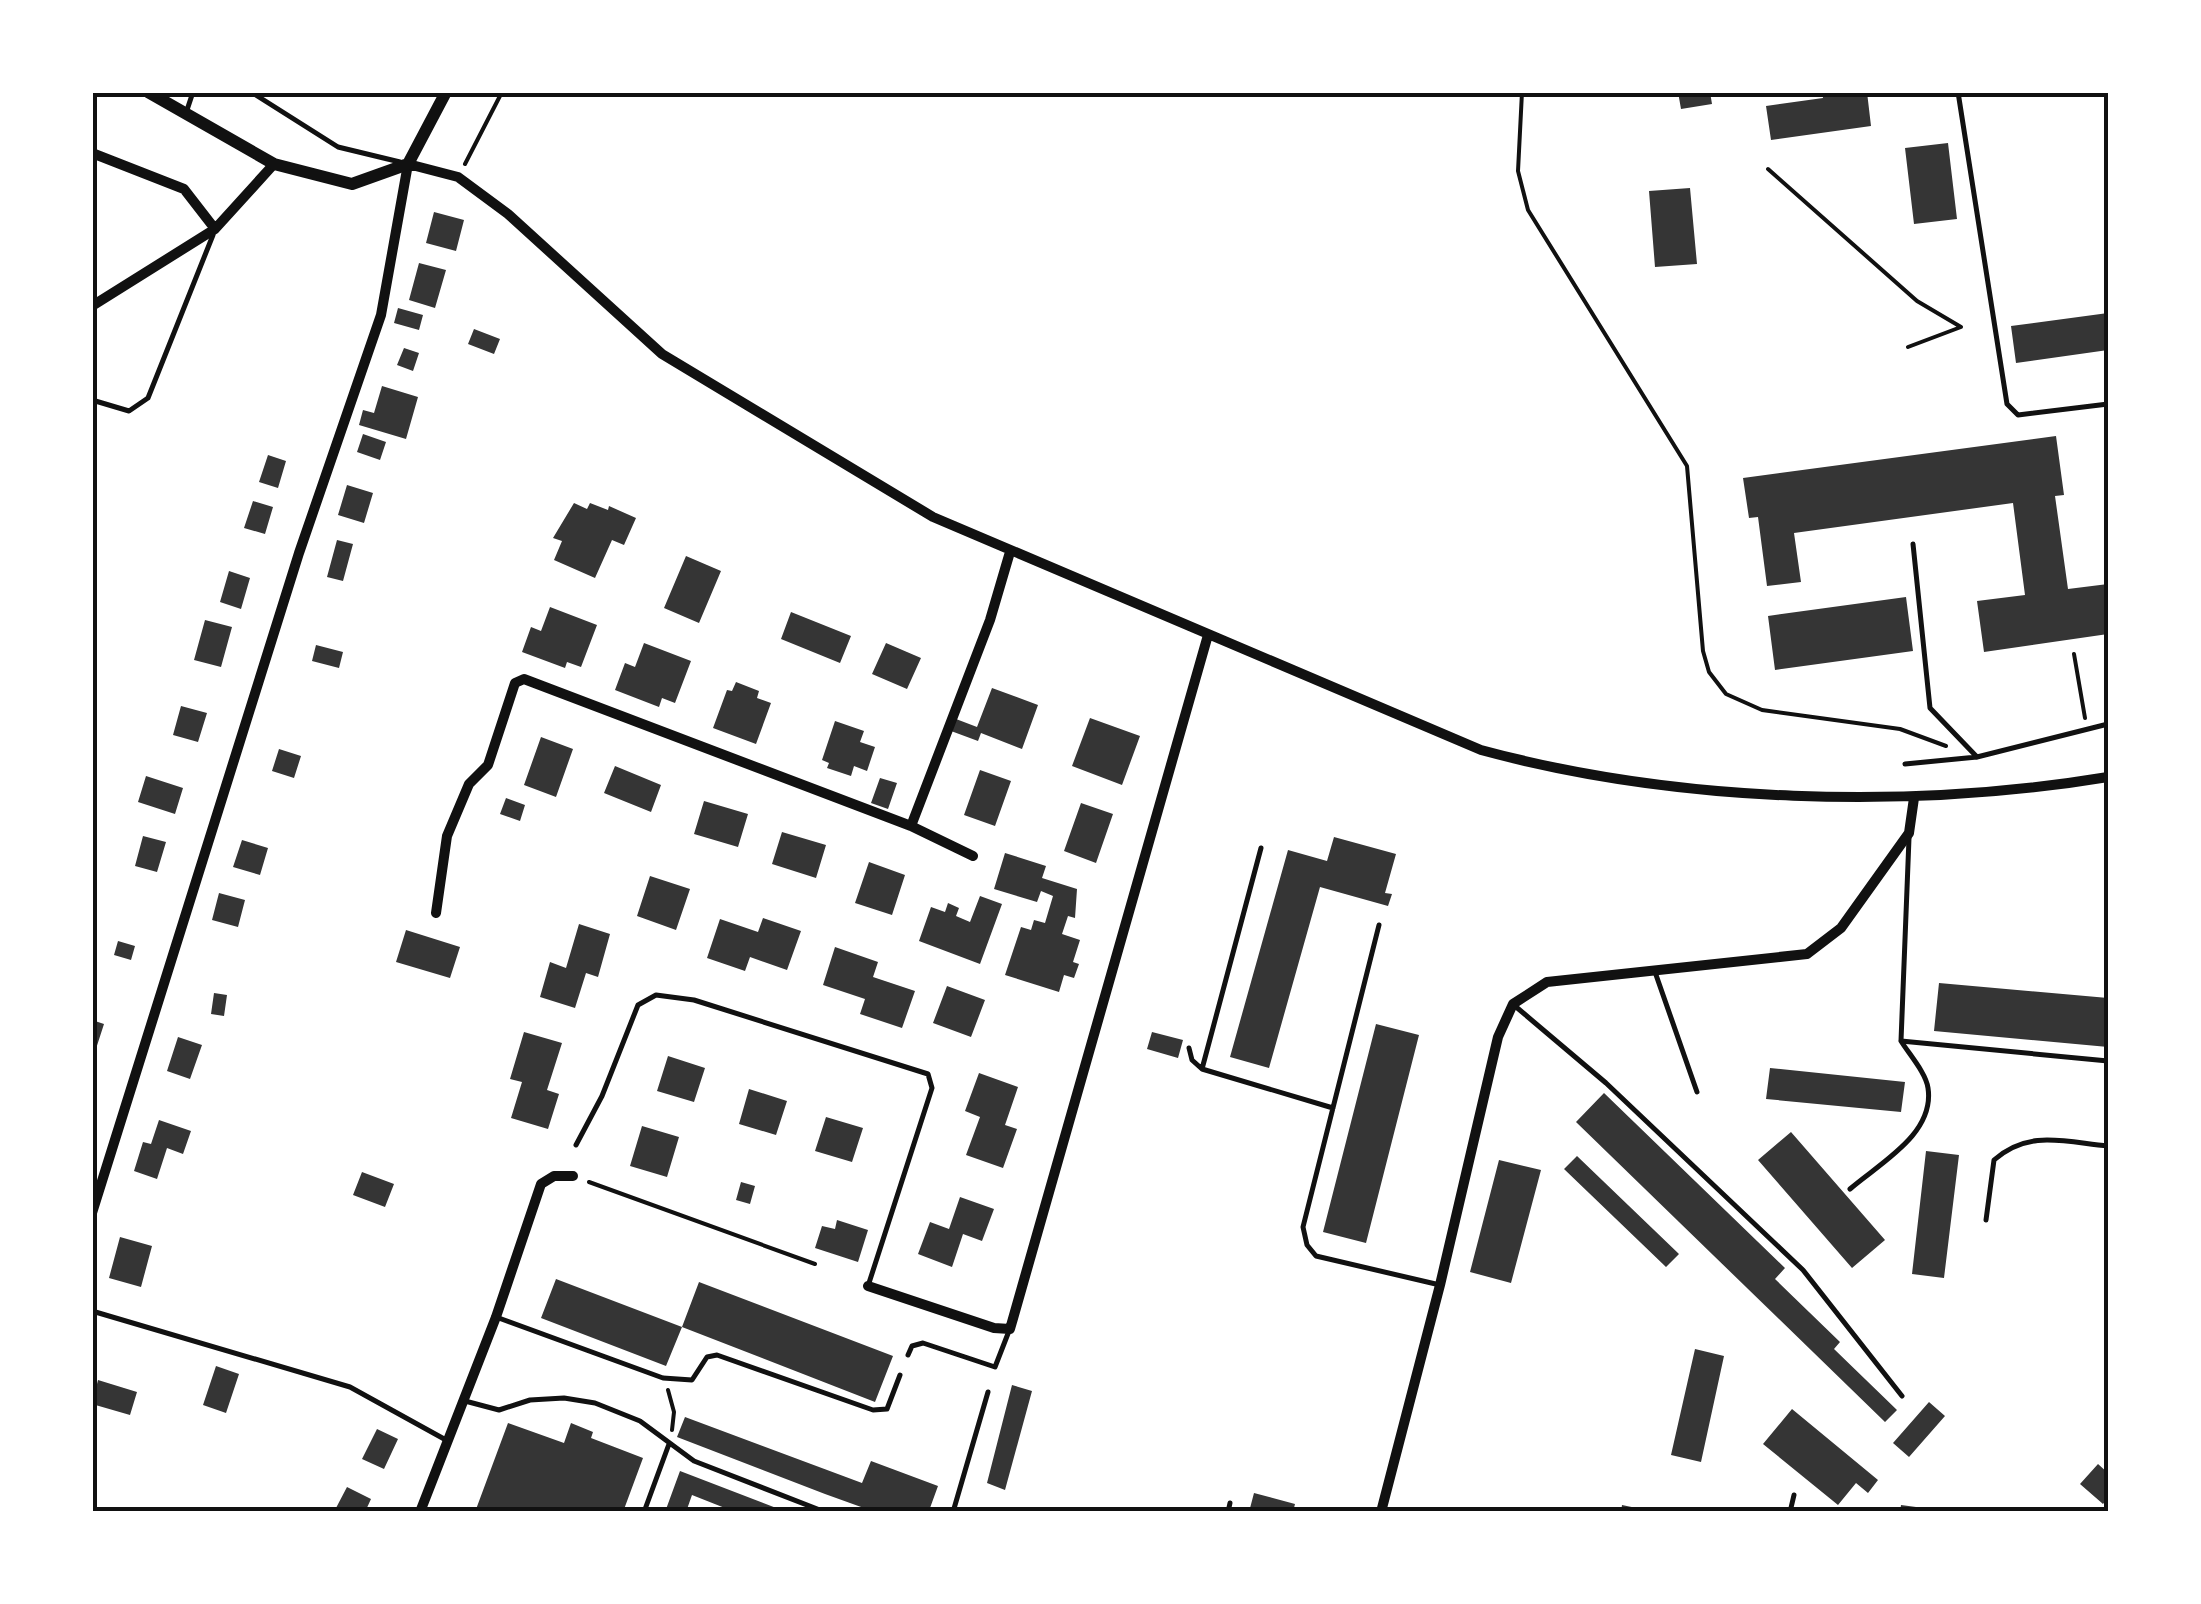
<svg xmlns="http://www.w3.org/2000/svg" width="2201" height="1604" font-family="Barlow,sans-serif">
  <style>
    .building { fill: #353535 }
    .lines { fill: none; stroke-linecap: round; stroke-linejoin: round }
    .path { stroke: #111; stroke-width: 4 }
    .service { stroke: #111; stroke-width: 5 }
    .minor { stroke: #111; stroke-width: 10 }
    .tertiary { stroke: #111; stroke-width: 12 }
    .neatline { fill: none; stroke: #111; stroke-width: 4 }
  </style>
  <rect width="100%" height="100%" fill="#fff"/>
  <path class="building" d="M1678,92H1710L1712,104L1681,109Z
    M1822,92H1867L1871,126L1771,140L1766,106L1823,98Z
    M1948,143L1957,219L1914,224L1905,148Z
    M1690,188L1697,264L1655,267L1649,191Z
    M434,212L464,220L456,251L426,243Z
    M419,263L446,270L435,308L409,300Z
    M398,308L423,315L419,330L394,323Z
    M2108,313V350L2016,363L2011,326Z
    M474,329L500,339L494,354L468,344Z
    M404,348L419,353L413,371L397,365Z
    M382,386L418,397L406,439L359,425L363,410L374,413Z
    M363,434L386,442L380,460L357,452Z
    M2056,436L2064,495L2055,496L2068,589L2108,584V634L1984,652L1977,601L2025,595L2013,503L1794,533L1801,582L1767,586L1758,517L1749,518L1743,478Z
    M268,455L286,461L278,488L259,482Z
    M347,485L373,493L364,523L338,515Z
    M253,501L273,507L265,534L244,528Z
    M574,503L587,509L590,503L608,510L609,506L636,518L624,545L612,540L595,578L554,560L562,541L553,538Z
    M337,540L353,544L343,581L327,577Z
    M686,556L721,571L699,623L664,608Z
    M229,571L250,578L241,609L220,602Z
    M1906,597L1913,651L1775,670L1768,616Z
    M550,607L597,625L581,667L567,662L565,668L522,652L531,627L541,631Z
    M791,612L851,636L840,663L781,639Z
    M205,620L232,627L221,667L194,660Z
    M644,643L691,661L675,703L662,698L659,707L615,690L625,663L635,667Z
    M886,643L921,658L907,689L872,674Z
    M316,645L343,652L339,668L312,661Z
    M736,682L759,691L757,698L771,703L756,744L713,728L727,690L732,691Z
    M992,688L1038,705L1022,749L981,733L978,741L951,731L956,719L977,727Z
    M181,706L207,713L198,742L173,735Z
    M1090,718L1140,736L1122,785L1072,766Z
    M835,721L864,731L860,742L875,747L867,771L854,766L851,776L827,768L829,763L822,760Z
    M541,737L573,749L556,797L524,785Z
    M279,749L301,756L294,778L272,771Z
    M615,766L661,785L651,812L604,793Z
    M980,770L1011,781L995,826L964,815Z
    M146,776L183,788L175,814L138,802Z
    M880,778L897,783L888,809L871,803Z
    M506,798L525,805L520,821L500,814Z
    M704,801L748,814L738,847L694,834Z
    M1081,803L1113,814L1096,863L1064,851Z
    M782,832L826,845L816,878L772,864Z
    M143,836L166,842L157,872L135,866Z
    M1334,837L1396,854L1385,893L1392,894L1388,906L1320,887L1269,1068L1230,1057L1288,850L1327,861Z
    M242,840L268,848L260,875L233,867Z
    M1005,853L1046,866L1042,878L1077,889L1075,918L1068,916L1062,934L1080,940L1073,962L1079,964L1074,978L1064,975L1059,992L1005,975L1021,927L1031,930L1034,920L1045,923L1053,896L1041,891L1037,902L994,889Z
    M869,862L905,875L892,915L855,903Z
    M650,876L690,889L676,930L637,916Z
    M219,893L245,900L238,927L212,920Z
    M980,896L1002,904L980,964L919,941L931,907L945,912L948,903L959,908L956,916L970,922Z
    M763,918L801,931L787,970L750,957L745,971L707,958L720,919L758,932Z
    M579,924L610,934L598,977L586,973L575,1008L540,997L550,962L566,968Z
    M406,930L460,947L450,978L396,962Z
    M118,941L135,946L131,960L114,955Z
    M835,947L878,962L873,977L915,991L902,1028L860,1014L865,999L823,985Z
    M1939,983L2108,998V1047L1934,1031Z
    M947,986L985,1000L971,1037L933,1023Z
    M214,993L227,995L224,1016L211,1014Z
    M92,1020L104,1024L93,1058H92Z
    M1376,1024L1419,1035L1366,1243L1323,1232Z
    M524,1032L562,1043L547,1090L559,1094L548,1129L511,1118L522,1082L510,1079Z
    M1152,1032L1183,1040L1178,1058L1147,1049Z
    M178,1037L202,1045L190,1079L167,1071Z
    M668,1056L705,1068L694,1102L657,1091Z
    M1770,1068L1905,1082L1901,1112L1766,1099Z
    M979,1073L1018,1087L1005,1125L1017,1129L1003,1168L966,1155L980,1117L965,1111Z
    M749,1089L787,1101L776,1135L739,1124Z
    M1604,1093L1785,1268L1775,1279L1840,1342L1834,1349L1897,1410L1885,1422L1576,1122Z
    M826,1117L863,1128L852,1162L815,1151Z
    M159,1120L191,1131L183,1154L167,1148L157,1179L134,1171L143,1142L151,1144Z
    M642,1126L679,1137L667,1177L630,1166Z
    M1791,1132L1885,1240L1852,1268L1758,1160Z
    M1926,1151L1959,1155L1944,1278L1912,1274Z
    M1577,1156L1679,1254L1666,1267L1564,1169Z
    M1499,1160L1541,1170L1511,1283L1470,1272Z
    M362,1172L394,1184L385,1207L353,1195Z
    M741,1182L755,1186L750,1204L736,1200Z
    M960,1197L994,1209L982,1241L963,1234L952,1267L918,1254L930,1222L949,1229Z
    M837,1220L868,1230L858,1262L815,1248L822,1226L835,1229Z
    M120,1237L152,1246L141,1287L109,1278Z
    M556,1279L682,1327L666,1366L541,1318Z
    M699,1282L893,1356L875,1402L682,1327Z
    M1695,1349L1724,1356L1701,1462L1671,1455Z
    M216,1366L239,1374L226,1413L203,1405Z
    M98,1380L137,1392L130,1415L92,1404Z
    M1012,1385L1032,1391L1005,1490L987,1483Z
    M1929,1402L1945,1416L1909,1457L1893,1443Z
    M1792,1409L1878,1480L1868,1493L1856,1483L1838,1505L1763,1444Z
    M685,1417L862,1483L871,1461L938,1486L930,1508L938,1512H875L825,1494L677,1437Z
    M508,1423L564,1443L571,1423L593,1432L591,1438L643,1458L623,1512H475Z
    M377,1429L398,1439L384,1469L362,1459Z
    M2098,1464L2108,1473V1498L2103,1504L2080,1484Z
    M680,1471L784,1511V1512H735L692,1495L686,1512H665Z
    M347,1487L371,1499L365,1512L336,1508Z
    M1254,1493L1295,1504L1293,1512H1249Z
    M1622,1505L1646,1510V1512H1621Z
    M1901,1505L1931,1509L1930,1512H1900Z"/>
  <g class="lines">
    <path class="path" d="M1522,92L1518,171L1528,210L1687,466L1703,651L1709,672L1726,694L1762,710L1900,729L1946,746
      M465,164L502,92
      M1768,169L1917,301L1961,327L1908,347
      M2074,654L2085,718
      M589,1182L815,1264
      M668,1390L674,1412L672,1430"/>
    <path class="service" d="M251,92L338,147L400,162
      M1958,92L2007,404L2018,415L2108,404
      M187,110L193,92
      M92,400L129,411L148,398L213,235
      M1913,544L1930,708L1977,757
      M1905,764L1977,757L2108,724
      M1909,838L1901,1041L2108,1061
      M1379,925L1303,1227L1307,1245L1316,1256L1440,1285
      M1655,972L1697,1092
      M1515,1006L1606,1083L1803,1270L1902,1396
      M1189,1048L1192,1060L1202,1069L1333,1108
      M1202,1069L1261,848
      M576,1145L602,1096L638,1005L656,995L694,1000L928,1074L932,1088L868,1286
      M1850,1189C1880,1163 1935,1134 1928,1088C1926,1073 1909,1054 1901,1041
      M1986,1220L1994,1160C2029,1129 2065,1142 2108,1146
      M92,1311L350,1387L446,1440
      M496,1317L663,1378L692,1380L707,1357L717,1355L873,1410L887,1409L900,1375
      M908,1355L912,1346L923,1343L995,1367L1009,1331
      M465,1401L499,1410L530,1400L564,1398L595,1403L640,1421L694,1461L825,1512
      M644,1512L669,1444
      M953,1512L988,1392
      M1228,1512L1230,1503
      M1790,1512L1794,1495"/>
    <path class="minor" d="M92,153L184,189L215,229
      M92,306L215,229L274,164
      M911,826L973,856
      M436,913L447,836L469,784L488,765L515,683L524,679L911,826L990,620L1010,552
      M92,1213L299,553L381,315L408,164L458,177L508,214L662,354L933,517L1481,750C1677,803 1909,810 2108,777
      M868,1286L994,1328L1010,1329L1208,635
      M420,1512L496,1317L541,1184L554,1176H573
      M1381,1512L1440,1285L1498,1037L1513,1004L1547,982L1807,954L1841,928L1909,833L1914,798"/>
    <path class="tertiary" d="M148,92L274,164L352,184L408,164L446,92"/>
  </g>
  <rect width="2201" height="1604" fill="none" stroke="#ffffff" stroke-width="190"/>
  <rect x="95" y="95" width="2011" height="1414" class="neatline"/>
</svg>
